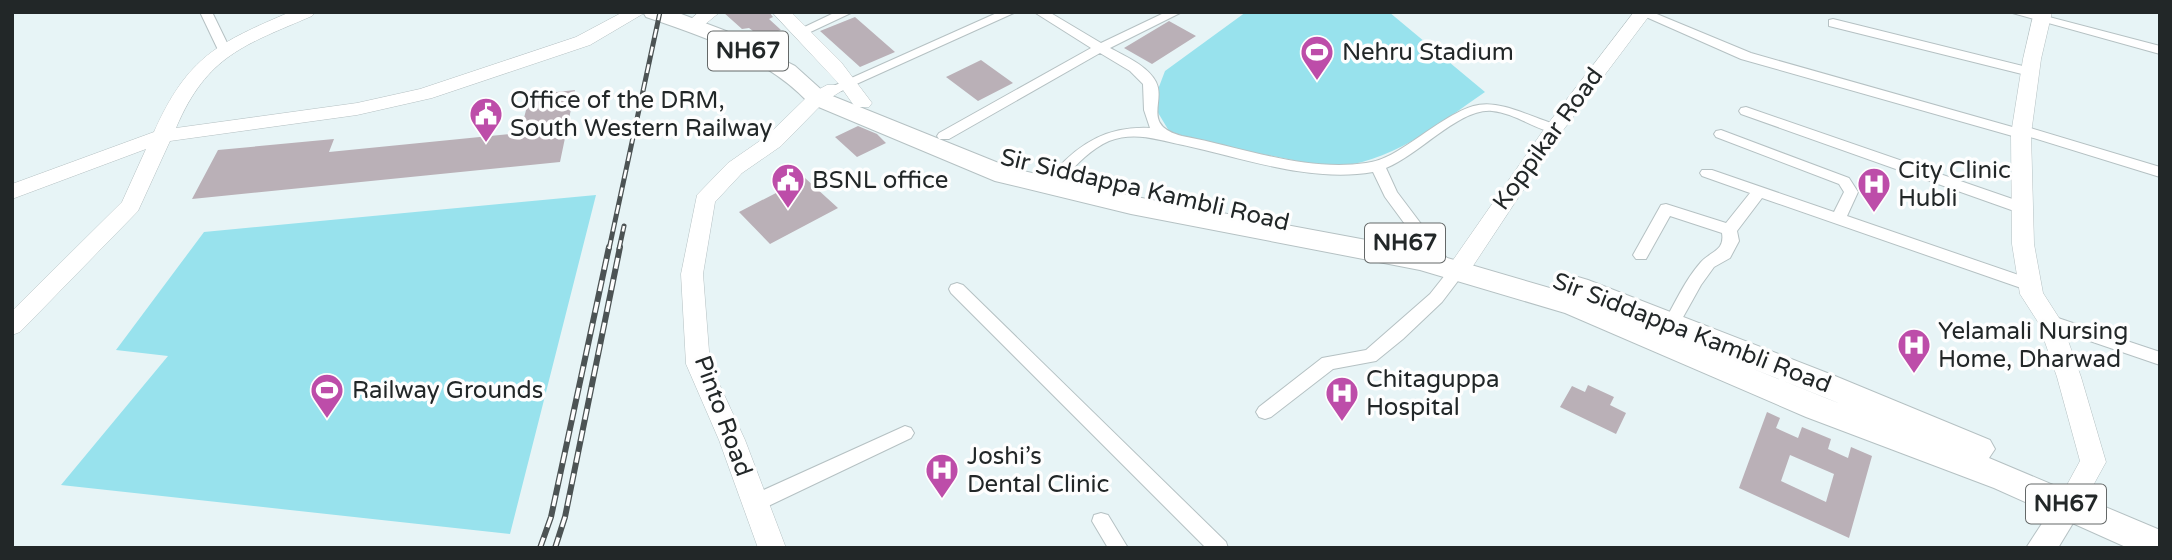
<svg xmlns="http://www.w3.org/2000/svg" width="2172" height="560" font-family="'Varela Round',sans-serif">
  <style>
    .green { fill: #98e2ed }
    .building { fill: #bab0b7; fill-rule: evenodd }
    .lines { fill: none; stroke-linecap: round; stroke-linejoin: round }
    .street-casing { stroke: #b5c1c3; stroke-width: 2 }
    .secondary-casing { stroke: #b5c1c3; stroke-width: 1 }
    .primary-casing { stroke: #b5c1c3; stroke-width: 2 }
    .highway-casing { stroke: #b5c1c3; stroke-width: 2 }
    .street { fill: #fff; fill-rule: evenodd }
    .secondary { fill: #fff; fill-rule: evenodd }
    .primary { fill: #fff; fill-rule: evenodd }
    .highway { fill: #fff; fill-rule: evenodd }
    .rail-far1-casing { stroke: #4c5354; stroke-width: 5 }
    .rail-casing { stroke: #4c5354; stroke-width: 6 }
    .rail-far1 { stroke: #fefefe; stroke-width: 2.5; stroke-dasharray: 9; stroke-linecap: butt }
    .rail { stroke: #fefefe; stroke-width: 3.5; stroke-dasharray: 11; stroke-linecap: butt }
    .labels { text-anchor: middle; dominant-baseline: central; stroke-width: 7; stroke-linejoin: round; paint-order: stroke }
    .shield { fill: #fefefe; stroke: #646868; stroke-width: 2 }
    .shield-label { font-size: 23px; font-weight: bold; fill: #222728 }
    .poi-label { font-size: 24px; fill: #222728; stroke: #fefefe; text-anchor: start }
    .street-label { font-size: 24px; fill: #222728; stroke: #fefefe }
  </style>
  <rect width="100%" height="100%" fill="#e7f4f6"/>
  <path class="green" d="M1246,12H1389L1485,92C1437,125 1390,165 1328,167L1197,141L1169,131L1157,111V92L1165,71Z
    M596,195L510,534L61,485L168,356L116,350L204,232Z"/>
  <path class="building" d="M723,12H769L773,17L769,19L781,30L761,37L749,28L742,29Z
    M855,17L895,52L860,67L820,31Z
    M1169,21L1196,36L1152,64L1124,48Z
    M981,60L1013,83L978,101L946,77Z
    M575,90L560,162L192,199L218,150L334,139L329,152L520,133L530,95Z
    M858,126L877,134L886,143L857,157L835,137Z
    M805,178L838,208L770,244L739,212Z
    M1588,385L1614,397L1610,405L1626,413L1616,434L1560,407L1572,386L1585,392Z
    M1767,412L1780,418L1776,428L1798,438L1802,427L1831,439L1828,449L1848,458L1851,447L1872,456L1849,538L1739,488ZM1790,455L1834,474L1826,502L1781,481Z"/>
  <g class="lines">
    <defs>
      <path id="street" d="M200,12H212L231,51L230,54H220Z
        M836,12H853L804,35H796L794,32Z
        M999,12H1016L841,91L836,92L829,88Z
        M1034,12H1049L1101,43L1166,12H1182L1110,48C1125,56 1148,66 1156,82C1166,102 1141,125 1182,136C1241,147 1305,172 1366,163C1384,161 1399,150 1413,141C1484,92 1481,97 1559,126L1561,129L1554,133C1533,128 1514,113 1492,111C1459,108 1418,156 1386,168L1397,192L1452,265L1444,271L1438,269L1385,197L1373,172C1311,183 1243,158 1183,145C1158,140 1135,131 1109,141C1091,149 1077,164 1064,178H1054L1052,175L1054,172C1081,142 1109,126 1150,128L1144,110L1143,84L1130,71L1100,53L949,139H939L937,136L939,133L1091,48Z
        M1652,12L1751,53L2016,128L2027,127L2160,167V177L2027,136L2016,137L1741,59L1637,13Z
        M2009,12H2030L2160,46V54Z
        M1833,19L2035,69L2037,72L2030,76L1829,26V20Z
        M1746,107L2027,204L2029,208L2022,213L2017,212L1741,114L1739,111L1741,108Z
        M1721,130L1849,178L1858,192L1847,216L2036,281L2038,285L2036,289H2024L1762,198L1737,231L1739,241L1730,258L1714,267L1701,285L1677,328H1665L1663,324C1675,303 1685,280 1701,262C1711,251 1725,251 1722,233L1670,216L1646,259H1636L1633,255L1661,205L1666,204L1726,223L1750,193L1702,176L1700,173L1702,170H1712L1834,212L1844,192L1839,184L1716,137L1714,134L1716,131Z
        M1459,263L1467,269L1442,302L1403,339L1376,361L1333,369L1271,417L1265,419L1259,417L1256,412L1259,407L1322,358L1366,350L1430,294L1453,265Z
        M957,283L963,285L1226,542L1228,548H1206L951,293L949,289L951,285Z
        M2049,315L2160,352V365L2043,325L2041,321L2043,317Z
        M905,426L911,428L914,433L911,438L762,509L755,511L748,509L746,503L748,497Z
        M1101,513L1108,515L1128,548H1108L1092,521L1094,515Z"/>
      <path id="secondary" d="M290,12H315L312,16C245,45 207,55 176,128L357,103L420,89L576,37L623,12H646L590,45L432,98L357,115L170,141L138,211L20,332L12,335V311L122,202L146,149L12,199V184L154,132C188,56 218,43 290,12Z
        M699,12H720L698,30H686L683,26Z
        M772,12H791L841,62L872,103L869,107H855L843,90L824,102L781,146L742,173L715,202L703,274L710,364L745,440L786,548H758L719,440L686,364L681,274L697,195L728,163L767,136L810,94L827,85H840Z
        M1634,12H1652L1561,133L1467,275L1459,277L1451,275L1448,269L1451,263L1547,125Z
        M2034,12H2052L2041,59L2031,134L2034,244L2043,293L2061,321L2081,377L2106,462L2084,502L2075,505L2066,502L2062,494L2080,461L2057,377L2038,322L2020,294L2012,244L2011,134L2023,59Z"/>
      <path id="primary" d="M2070,493L2080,496L2084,505L2058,548H2026L2060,496Z"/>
      <path id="highway" d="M643,12H676L726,31L795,66L825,93L1011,168L1131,196L1420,250L1567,293L1564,287L1568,280L1578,277L1588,280L1835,376L1990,440L1995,449L1989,458L2160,530V548H2128L1994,488L1806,417L1565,313L1420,270L1131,214L995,181L809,103C767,58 703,36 646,17ZM1751,368L1841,404L1828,399Z"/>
    </defs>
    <use href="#street" class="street-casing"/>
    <use href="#secondary" class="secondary-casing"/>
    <use href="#primary" class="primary-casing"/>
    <use href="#highway" class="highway-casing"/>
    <use href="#street" class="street"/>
    <use href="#secondary" class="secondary"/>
    <use href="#primary" class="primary"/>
    <use href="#highway" class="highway"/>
    <defs>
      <path id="rail-far1" d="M609,249L660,12
        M619,249L624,226"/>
      <path id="rail" d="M540,548L551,517L609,247
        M555,548L565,517L620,247"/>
    </defs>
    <use href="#rail-far1" class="rail-far1-casing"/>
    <use href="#rail" class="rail-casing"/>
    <use href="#rail-far1" class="rail-far1"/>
    <use href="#rail" class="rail"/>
  </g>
  <defs>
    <symbol id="stadium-pin" viewBox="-11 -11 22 30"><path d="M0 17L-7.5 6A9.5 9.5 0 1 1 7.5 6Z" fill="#bd4da9" stroke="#fefefe"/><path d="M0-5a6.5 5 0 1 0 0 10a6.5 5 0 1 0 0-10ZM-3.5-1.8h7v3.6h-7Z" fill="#fff"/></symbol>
    <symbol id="civic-pin" viewBox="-11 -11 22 30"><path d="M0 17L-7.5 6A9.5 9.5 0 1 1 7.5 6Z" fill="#bd4da9" stroke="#fefefe"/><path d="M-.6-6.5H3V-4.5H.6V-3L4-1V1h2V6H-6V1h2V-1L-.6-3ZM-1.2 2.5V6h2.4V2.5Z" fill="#fff"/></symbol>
    <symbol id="hospital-pin" viewBox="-11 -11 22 30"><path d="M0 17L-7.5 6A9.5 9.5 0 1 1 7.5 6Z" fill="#bd4da9" stroke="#fefefe"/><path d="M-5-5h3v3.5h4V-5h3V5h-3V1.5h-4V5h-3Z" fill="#fff"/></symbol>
  </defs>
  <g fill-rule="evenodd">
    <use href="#stadium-pin" x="1298" y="33" width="38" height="52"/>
    <use href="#civic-pin" x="467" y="95" width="38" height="52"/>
    <use href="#civic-pin" x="769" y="161" width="38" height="52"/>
    <use href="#hospital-pin" x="1855" y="165" width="38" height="52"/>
    <use href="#hospital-pin" x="1895" y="326" width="38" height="52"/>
    <use href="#stadium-pin" x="308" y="371" width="38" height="52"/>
    <use href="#hospital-pin" x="1323" y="374" width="38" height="52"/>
    <use href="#hospital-pin" x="923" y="451" width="38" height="52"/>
  </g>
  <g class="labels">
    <g class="shield">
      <rect x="708" y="31.5" width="80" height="39" rx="5"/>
      <rect x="1365" y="223.5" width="80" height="39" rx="5"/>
      <rect x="2026" y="484.5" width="80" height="39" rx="5"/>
    </g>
    <g class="shield-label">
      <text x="748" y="51">NH67</text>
      <text x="1405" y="243">NH67</text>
      <text x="2066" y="504">NH67</text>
    </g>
    <g class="poi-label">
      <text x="1342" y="52">Nehru Stadium</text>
      <text x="510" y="100">Office of the DRM,<tspan x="510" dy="28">South Western Railway</tspan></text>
      <text x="1898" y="170">City Clinic<tspan x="1898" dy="28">Hubli</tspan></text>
      <text x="812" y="180">BSNL office</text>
      <text x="1938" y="331">Yelamali Nursing<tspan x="1938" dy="28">Home, Dharwad</tspan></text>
      <text x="1366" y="379">Chitaguppa<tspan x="1366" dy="28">Hospital</tspan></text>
      <text x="352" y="390">Railway Grounds</text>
      <text x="967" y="456">Joshi’s<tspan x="967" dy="28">Dental Clinic</tspan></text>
    </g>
    <g class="street-label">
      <text transform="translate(1548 139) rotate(-54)">Koppikar Road</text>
      <text transform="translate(1145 190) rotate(13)">Sir Siddappa Kambli Road</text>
      <text transform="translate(1692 333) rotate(21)">Sir Siddappa Kambli Road</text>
      <text transform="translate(723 416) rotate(70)">Pinto Road</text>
    </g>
  </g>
  <rect width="2172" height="560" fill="none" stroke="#222728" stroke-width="28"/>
</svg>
